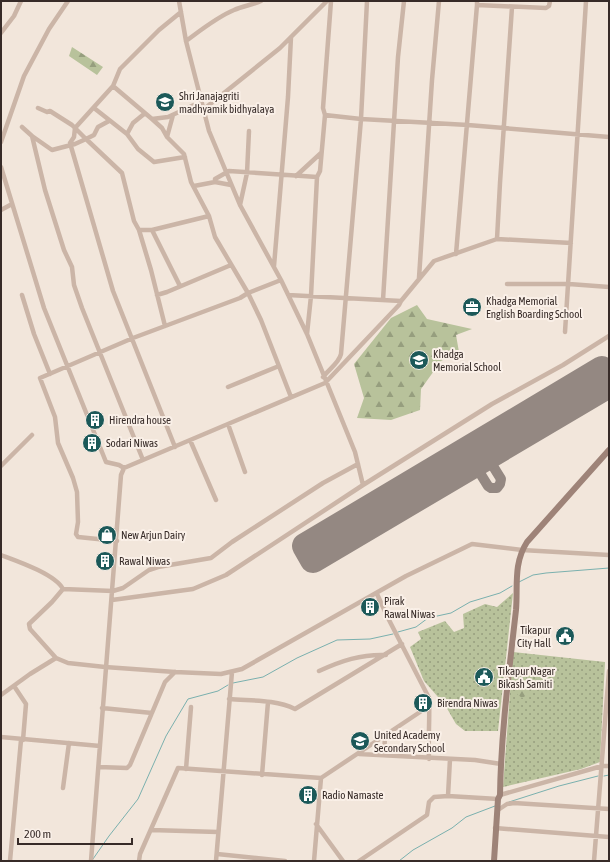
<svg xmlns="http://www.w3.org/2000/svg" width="610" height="862" font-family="'Asap Condensed',sans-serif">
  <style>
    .grass { fill: url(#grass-dots) }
    .forest { fill: url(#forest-firs) }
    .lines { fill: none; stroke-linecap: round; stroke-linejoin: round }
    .stream { stroke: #7ab0ae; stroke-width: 1 }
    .taxiway { stroke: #948882; stroke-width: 10 }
    .runway { stroke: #948882; stroke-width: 26 }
    .street { stroke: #cbb5a7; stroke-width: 4.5 }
    .secondary { stroke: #9e8378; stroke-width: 6 }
    .labels { text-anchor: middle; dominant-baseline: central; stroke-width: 4; stroke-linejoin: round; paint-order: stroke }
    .poi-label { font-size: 11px; fill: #372b28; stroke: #faf0e8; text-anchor: start }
  </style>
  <defs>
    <pattern id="grass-dots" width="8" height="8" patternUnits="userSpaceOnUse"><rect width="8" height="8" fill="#b8c29b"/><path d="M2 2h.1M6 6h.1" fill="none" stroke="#969e7e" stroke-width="1.8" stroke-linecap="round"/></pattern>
    <pattern id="forest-firs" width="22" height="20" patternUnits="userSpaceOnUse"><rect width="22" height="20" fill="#b8c29b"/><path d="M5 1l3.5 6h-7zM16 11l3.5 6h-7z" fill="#969e7e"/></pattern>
  </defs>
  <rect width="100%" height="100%" fill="#f2e6db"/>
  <path class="grass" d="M513,593L498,731H465L456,724L445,705L424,681L410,647L421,639L418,632L445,621L454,632L464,628L463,614L485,604L497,607Z
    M513,652L605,662L600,762L581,769L503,787Z"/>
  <path class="forest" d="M72,47L103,67L97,75L69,56Z
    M417,305L427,319L472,329L456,335L459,352L441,361L421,389L420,410L391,420L357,418L364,398L354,364L391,318Z
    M521,671L525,673L530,693L522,698L517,694Z"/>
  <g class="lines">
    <path class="stream" d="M519,582L533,575L546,573L609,568
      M398,632L416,627L428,618L451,613L470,602L500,593L512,586
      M233,683L263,677L297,658L337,640L370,639L393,634
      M604,776L609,775
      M509,802L559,786L598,776
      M93,859L109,836L138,799L166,736L188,699L218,691L228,685
      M399,861L413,850L452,828L466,817L495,806"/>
    <path class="taxiway" d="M470,457L488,486L491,488H497L500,484L501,479L483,450"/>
    <path class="runway" d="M609,381L602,369L305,546L313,560L609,385"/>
    <path class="street" d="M179,1L186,41L209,131L240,205L281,280L307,334L355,452L363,485
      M477,1V5L546,8L549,6L550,1
      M1,33L14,16L21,1
      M186,41C201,30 217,17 234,10C243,6 252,5 261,1
      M113,86L152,119L168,117L194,105L204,109L280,48L327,1
      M94,108L127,134
      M144,114L133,123L127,134L138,149L154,162L185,157
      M325,115L323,108L331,1
      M152,119L162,128L167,137
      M109,121L98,127L94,135L86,139L122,173L134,221L139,230H152L209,216
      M22,127L32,136L45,190L64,250L72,267L74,285L82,308L143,460
      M32,136L52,150L75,144L86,139L72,125L50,111L47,112L38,108
      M1,142L24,76L49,29L68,1
      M1,167L44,308L106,462L119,465L124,468
      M296,176L321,153
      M215,182L231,185
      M194,186L215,182V179L229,171L317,177L320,171L325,115L361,119L468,125L609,137
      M240,205L247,173L249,131
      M1,210L12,204
      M139,230L151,270L165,326
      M152,230L180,286
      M497,239L500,183L512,7
      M456,254L477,5
      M274,266L288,97L291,37
      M419,278L432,80L439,1
      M281,280L248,293L261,320L291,397
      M507,284H569L609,287
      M22,295L34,334L50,374
      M157,295L167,292L231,265
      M288,295L401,301L434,261L497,239L571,243
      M383,300L398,57L404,1
      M565,332L586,1
      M307,334L311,296L317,177
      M323,377C329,369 339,363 341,354L361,119L367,1
      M228,387L279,366
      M228,424L245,472
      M190,440L216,500
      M175,447L113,291L70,143L74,137L75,128L113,86L120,69L159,30L181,12
      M1,466L32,435
      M117,541L78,537L76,534L78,522L77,492L73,478L58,443L55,417L40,378L133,338L240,298L248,293L215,237L209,216L191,182L184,154L167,137L173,115
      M1,555C17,561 55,574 63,589
      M377,594L388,618L429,698C430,718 428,738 429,759
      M112,600L193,589L226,575L363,485L492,404L563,365L609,336
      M56,658L30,629L29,624L52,602L63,589L113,591L123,588L149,570L158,567L211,558L232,542L323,483L358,464
      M319,671C341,661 361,654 386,655
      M14,686L26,704L23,740
      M1,695L30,674L56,658L68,663L105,667L175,672L221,674L242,669L406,576L472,544L522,550L609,555
      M229,699C250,701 275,699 295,709L402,644
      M102,708L152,713
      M1,737L100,746
      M359,754L475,760L501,764
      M384,755L385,736
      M99,767L127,768L130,765L165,682L175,672
      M186,769L191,707
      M262,775L268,702
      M63,788L69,743
      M500,795L602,766H609
      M448,796L450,759
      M498,810L507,804L514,803L609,809
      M316,824L343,861
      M495,828L609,837
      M151,830L218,832
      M217,854L285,861
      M10,861L21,740
      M91,861L121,475L124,468L325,383L399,305L401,301
      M139,861L140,854L178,768L321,778L429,706
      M216,861L232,672
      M314,861L321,778
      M359,861L427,815L429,802L434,797L448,796L498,799
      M594,861L609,671"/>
    <path class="secondary" d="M494,861L498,799L500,795C501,733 509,672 516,610C518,586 513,564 527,542L609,450"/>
  </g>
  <defs>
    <symbol id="school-disc" viewBox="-11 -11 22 22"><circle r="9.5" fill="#1c5959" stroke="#faf0e8"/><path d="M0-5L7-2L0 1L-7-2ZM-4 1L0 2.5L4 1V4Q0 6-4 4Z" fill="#fff"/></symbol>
    <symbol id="office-disc" viewBox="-11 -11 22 22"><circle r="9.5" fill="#1c5959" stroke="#faf0e8"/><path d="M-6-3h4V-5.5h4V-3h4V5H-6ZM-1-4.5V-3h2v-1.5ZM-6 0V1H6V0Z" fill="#fff"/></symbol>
    <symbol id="building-disc" viewBox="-11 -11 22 22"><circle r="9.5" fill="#1c5959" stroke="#faf0e8"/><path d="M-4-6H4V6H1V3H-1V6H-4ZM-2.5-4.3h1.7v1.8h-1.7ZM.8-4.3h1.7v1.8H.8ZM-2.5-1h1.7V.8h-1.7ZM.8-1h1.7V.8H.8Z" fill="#fff"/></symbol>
    <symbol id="shop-disc" viewBox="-11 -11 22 22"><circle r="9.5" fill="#1c5959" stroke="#faf0e8"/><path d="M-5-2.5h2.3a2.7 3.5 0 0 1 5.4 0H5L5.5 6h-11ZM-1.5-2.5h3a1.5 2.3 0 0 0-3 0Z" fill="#fff"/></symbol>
    <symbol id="civic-disc" viewBox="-11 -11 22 22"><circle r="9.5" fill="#1c5959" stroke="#faf0e8"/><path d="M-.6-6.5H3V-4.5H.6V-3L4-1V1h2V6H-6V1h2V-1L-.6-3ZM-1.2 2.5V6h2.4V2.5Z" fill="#fff"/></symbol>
  </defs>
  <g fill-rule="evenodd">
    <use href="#school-disc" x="154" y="91" width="22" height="22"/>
    <use href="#office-disc" x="461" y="296" width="22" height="22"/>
    <use href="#school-disc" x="408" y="349" width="22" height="22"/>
    <use href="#building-disc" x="84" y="409" width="22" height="22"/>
    <use href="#building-disc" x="81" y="432" width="22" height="22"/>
    <use href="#shop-disc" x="96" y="524" width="22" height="22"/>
    <use href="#building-disc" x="94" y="550" width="22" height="22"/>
    <use href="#building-disc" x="359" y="596" width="22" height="22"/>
    <use href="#civic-disc" x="554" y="625" width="22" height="22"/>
    <use href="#civic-disc" x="473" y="666" width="22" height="22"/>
    <use href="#building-disc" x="412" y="692" width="22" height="22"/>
    <use href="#school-disc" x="349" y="730" width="22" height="22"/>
    <use href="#building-disc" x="297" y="784" width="22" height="22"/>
  </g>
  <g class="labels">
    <g class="poi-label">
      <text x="179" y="96">Shri Janajagriti<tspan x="179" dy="13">madhyamik bidhyalaya</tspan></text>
      <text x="486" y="301">Khadga Memorial<tspan x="486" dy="13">English Boarding School</tspan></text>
      <text x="433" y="354">Khadga<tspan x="433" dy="13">Memorial School</tspan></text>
      <text x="109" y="420">Hirendra house</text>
      <text x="106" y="443">Sodari Niwas</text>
      <text x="121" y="535">New Arjun Dairy</text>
      <text x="119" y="561">Rawal Niwas</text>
      <text x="384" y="601">Pirak<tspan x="384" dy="13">Rawal Niwas</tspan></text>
      <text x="551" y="630" text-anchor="end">Tikapur<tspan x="551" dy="13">City Hall</tspan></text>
      <text x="498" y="671">Tikapur Nagar<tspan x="498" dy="13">Bikash Samiti</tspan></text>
      <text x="437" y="703">Birendra Niwas</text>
      <text x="374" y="735">United Academy<tspan x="374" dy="13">Secondary School</tspan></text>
      <text x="322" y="795">Radio Namaste</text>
    </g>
  </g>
  <rect width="610" height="862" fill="none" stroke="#372b28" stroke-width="4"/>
  <path d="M18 838v6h114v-6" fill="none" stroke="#372b28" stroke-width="2"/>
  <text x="24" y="838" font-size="12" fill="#372b28" stroke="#faf0e8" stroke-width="3" paint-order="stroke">200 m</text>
</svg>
